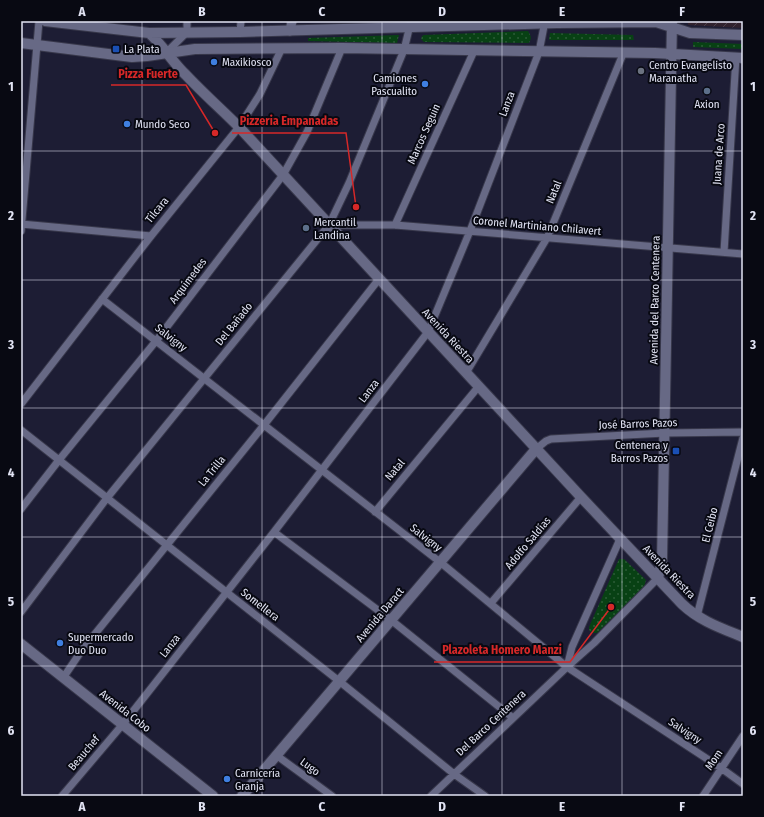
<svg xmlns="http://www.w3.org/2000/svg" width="764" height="817" font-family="'Fira Sans Condensed',sans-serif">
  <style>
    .industrial { fill: url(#industrial-furrows) }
    .grass { fill: url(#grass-dots) }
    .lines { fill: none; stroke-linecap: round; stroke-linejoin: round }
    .minor-casing { stroke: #38384b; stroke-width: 9 }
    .tertiary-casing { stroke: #38384b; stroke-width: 11 }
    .secondary-casing { stroke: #38384b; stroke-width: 12 }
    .minor { stroke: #676985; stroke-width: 7 }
    .tertiary { stroke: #676985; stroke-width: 9 }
    .secondary { stroke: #676985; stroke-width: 10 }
    .grid { fill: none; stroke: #e2e4f4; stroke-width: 1; stroke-opacity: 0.55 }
    .transit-dot { fill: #1a4fb4; stroke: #080912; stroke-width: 1.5 }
    .shop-dot { fill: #3f7fe0; stroke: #080912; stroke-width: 1.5 }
    .worship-dot { fill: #6b7280; stroke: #080912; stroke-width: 1.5 }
    .service-dot { fill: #5c6f8a; stroke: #080912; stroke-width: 1.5 }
    .labels { text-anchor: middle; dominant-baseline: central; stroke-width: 4; stroke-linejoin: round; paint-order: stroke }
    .poi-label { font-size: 11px; fill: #e2e4f4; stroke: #080912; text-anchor: start }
    .street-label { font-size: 11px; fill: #e2e4f4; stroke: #080912 }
    .leader { fill: none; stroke: #d62828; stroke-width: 1.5 }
    .callout-dot { fill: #d62828; stroke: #080912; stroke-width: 1.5 }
    .callout-label { font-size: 12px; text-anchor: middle; font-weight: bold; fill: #d62828; stroke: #080912; stroke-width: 4; stroke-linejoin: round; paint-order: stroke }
    .neatline { fill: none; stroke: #e2e4f4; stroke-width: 1.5 }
    .grid-label { font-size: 13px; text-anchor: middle; font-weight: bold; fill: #e2e4f4 }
  </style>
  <defs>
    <pattern id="industrial-furrows" width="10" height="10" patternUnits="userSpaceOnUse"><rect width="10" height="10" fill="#30222e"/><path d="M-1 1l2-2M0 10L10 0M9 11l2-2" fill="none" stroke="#4e424d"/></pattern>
    <pattern id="grass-dots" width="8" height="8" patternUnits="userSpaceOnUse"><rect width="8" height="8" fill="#084114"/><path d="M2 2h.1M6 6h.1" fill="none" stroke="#2c5c37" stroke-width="1.8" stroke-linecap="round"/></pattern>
  </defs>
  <rect width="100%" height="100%" fill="#1d1d34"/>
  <path class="industrial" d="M688,21H743V28L688,25Z"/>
  <path class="grass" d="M528,31C531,36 532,38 529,43L424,42L421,39L422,36L424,35Z
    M550,33L633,35L634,40H549Z
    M399,35L397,43L308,41V38Z
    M693,42L743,44V49L693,47Z
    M619,559H624L643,577L646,580L644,587L597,633H592L589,630V627Z"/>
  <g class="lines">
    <defs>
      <path id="minor" d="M240,32L241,21
        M167,52L187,32V21
        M21,224L151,236
        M329,225H395L743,254
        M395,225L474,51
        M21,231L39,21
        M724,252L736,57
        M102,299L440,562L567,667L721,768L743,784
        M466,373L547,238L623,54
        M21,404L151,236L239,127L260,94L282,48
        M21,430L339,681L454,774L485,796
        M536,449L546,441L551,439L665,433L743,432
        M21,509L59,460L156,341L283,175L307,132L342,48
        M375,512L479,386
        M274,532L391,620L513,718
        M491,603L581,497
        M21,612L107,498L329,225L349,183L404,50L411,21
        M697,616L743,438
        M567,667L572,647L620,539
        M63,678L82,650L264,425L379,279
        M276,755L332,796
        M62,796L123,724L274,532L428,332L470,231L539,52L545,21
        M431,796L567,667L594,643L658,578
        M703,796L743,736"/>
      <path id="tertiary" d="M290,31L292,21"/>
      <path id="secondary" d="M45,21L149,33L240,32L557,23L656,22L690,33L743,35
        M149,33C163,45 172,62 186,75C203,93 222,110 239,127L581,497L682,604C700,621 721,628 743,637
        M21,43L132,57L147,56L195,49L342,48L655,53L743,58
        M658,578L662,561L672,21
        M21,644L213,796
        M242,796L536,449"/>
    </defs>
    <use href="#minor" class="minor-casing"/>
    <use href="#tertiary" class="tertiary-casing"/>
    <use href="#secondary" class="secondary-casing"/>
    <use href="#minor" class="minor"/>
    <use href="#tertiary" class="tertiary"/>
    <use href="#secondary" class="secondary"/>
  </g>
  <path class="grid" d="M142,21V796M262,21V796M382,21V796M502,21V796M622,21V796M21,151H743M21,280H743M21,408H743M21,537H743M21,666H743"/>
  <g class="transit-dot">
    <rect x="112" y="45" width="8" height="8" rx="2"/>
    <rect x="672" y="447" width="8" height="8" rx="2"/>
  </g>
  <g class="shop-dot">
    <circle cx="214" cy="62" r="4"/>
    <circle cx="425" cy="84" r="4"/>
    <circle cx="127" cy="124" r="4"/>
    <circle cx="60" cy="643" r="4"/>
    <circle cx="227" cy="779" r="4"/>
  </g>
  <circle class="worship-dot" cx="641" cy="71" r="4"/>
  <g class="service-dot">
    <circle cx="707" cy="91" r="4"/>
    <circle cx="306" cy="228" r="4"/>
  </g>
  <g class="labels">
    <g class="poi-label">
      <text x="124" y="49">La Plata</text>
      <text x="222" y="62">Maxikiosco</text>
      <text x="649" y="65">Centro Evangelisto<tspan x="649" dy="13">Maranatha</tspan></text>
      <text x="417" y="78" text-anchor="end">Camiones<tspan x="417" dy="13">Pascualito</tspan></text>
      <text x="707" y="104" text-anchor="middle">Axion</text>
      <text x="135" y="124">Mundo Seco</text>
      <text x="314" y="222">Mercantil<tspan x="314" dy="13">Landina</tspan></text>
      <text x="668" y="445" text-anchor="end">Centenera y<tspan x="668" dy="13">Barros Pazos</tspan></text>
      <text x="68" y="637">Supermercado<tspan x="68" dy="13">Duo Duo</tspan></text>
      <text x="235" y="773">Carnicería<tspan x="235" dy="13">Granja</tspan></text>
    </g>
    <g class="street-label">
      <text transform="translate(507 104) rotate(-69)">Lanza</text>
      <text transform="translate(424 134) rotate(-66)">Marcos Seguin</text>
      <text transform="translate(719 154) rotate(-86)">Juana de Arco</text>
      <text transform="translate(554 192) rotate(-68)">Natal</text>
      <text transform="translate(157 210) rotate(-51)">Tilcara</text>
      <text transform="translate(537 226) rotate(5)">Coronel Martiniano Chilavert</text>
      <text transform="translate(188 281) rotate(-53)">Arquímedes</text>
      <text transform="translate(655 300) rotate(-89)">Avenida del Barco Centenera</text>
      <text transform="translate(234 324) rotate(-51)">Del Bañado</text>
      <text transform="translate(448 336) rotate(47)">Avenida Riestra</text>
      <text transform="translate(171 338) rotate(38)">Salvigny</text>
      <text transform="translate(369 391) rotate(-53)">Lanza</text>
      <text transform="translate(638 424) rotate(-2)">José Barros Pazos</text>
      <text transform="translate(395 470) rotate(-50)">Natal</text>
      <text transform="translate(212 471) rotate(-51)">La Trilla</text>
      <text transform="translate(710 525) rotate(-76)">El Ceibo</text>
      <text transform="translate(426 538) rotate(38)">Salvigny</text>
      <text transform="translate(528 543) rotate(-50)">Adolfo Saldías</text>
      <text transform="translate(669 572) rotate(46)">Avenida Riestra</text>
      <text transform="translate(260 605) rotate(38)">Somellera</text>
      <text transform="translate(380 615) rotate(-50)">Avenida Daract</text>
      <text transform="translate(170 646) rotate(-52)">Lanza</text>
      <text transform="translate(125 711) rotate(38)">Avenida Cobo</text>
      <text transform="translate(491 723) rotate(-43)">Del Barco Centenera</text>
      <text transform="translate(685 731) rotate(33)">Salvigny</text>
      <text transform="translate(84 753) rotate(-50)">Beauchef</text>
      <text transform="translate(714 760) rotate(-56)">Mom</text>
      <text transform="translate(310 767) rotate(36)">Lugo</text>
    </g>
  </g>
  <path class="leader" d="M215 133L186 85H111M356 207L346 133H232M611 607L570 662H434"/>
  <g class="callout-dot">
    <circle cx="215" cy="133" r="4"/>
    <circle cx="356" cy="207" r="4"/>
    <circle cx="611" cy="607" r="4"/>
  </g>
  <g class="callout-label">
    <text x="148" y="78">Pizza Fuerte</text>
    <text x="289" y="125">Pizzeria Empanadas</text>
    <text x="502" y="654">Plazoleta Homero Manzi</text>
  </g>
  <rect width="764" height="817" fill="none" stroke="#080912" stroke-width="44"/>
  <rect x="22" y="22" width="720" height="773" class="neatline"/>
  <g class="grid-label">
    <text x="82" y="16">A</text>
    <text x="202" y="16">B</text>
    <text x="322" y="16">C</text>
    <text x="442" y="16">D</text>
    <text x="562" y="16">E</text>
    <text x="682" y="16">F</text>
    <text x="11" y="91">1</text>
    <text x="753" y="91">1</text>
    <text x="11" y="220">2</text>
    <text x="753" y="220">2</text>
    <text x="11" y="349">3</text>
    <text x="753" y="349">3</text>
    <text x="11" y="477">4</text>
    <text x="753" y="477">4</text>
    <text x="11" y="606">5</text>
    <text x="753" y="606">5</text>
    <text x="11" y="735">6</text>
    <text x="753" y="735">6</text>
    <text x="82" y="811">A</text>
    <text x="202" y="811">B</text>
    <text x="322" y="811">C</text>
    <text x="442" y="811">D</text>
    <text x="562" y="811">E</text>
    <text x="682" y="811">F</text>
  </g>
</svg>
